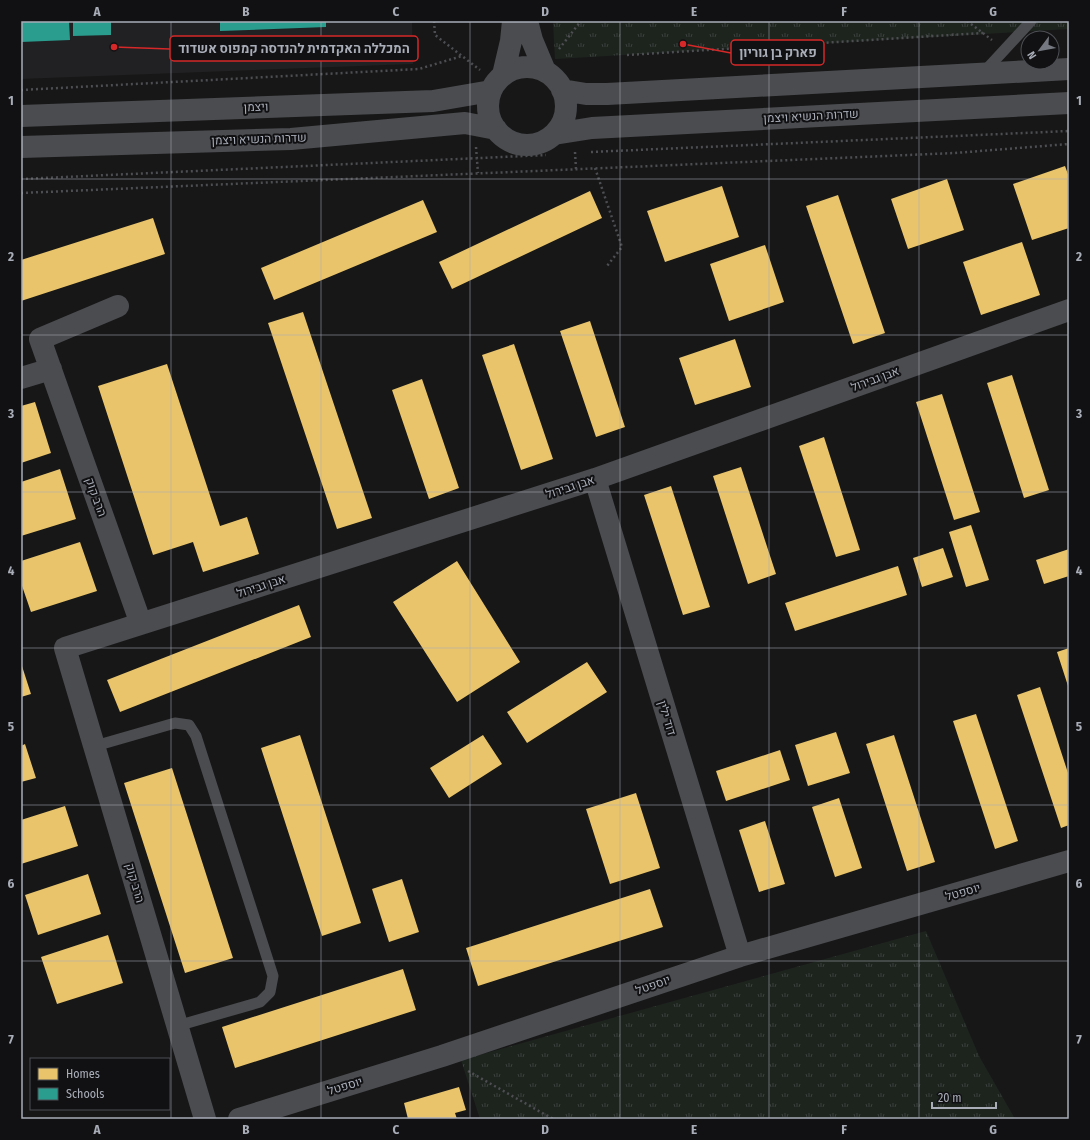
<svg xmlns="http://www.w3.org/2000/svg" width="1090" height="1140" font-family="'Fira Sans Condensed',Heebo,sans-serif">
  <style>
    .built { fill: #212123 }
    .grass { fill: url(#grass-tufts) }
    .homes { fill: #e9c46a }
    .schools { fill: #2a9d8f }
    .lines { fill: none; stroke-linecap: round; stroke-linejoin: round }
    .path { stroke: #4d4e52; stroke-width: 2.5; stroke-dasharray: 2 3; stroke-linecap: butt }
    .service { stroke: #4b4c50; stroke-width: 11 }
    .minor { stroke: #4b4c50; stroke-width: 22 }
    .tertiary { stroke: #4b4c50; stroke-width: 22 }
    .grid { fill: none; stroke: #a8adb8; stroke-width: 1; stroke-opacity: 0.55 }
    .labels { text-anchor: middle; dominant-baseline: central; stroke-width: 4; stroke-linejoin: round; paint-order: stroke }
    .street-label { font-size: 12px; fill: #a8adb8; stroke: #111113 }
    .leader { fill: none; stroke: #d62828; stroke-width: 1.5 }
    .callout-dot { fill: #d62828; stroke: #111113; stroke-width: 1.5 }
    .callout { fill: #111113; stroke: #d62828; stroke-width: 1.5 }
    .callout-label { font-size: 13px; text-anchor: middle; font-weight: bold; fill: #a8adb8 }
    .neatline { fill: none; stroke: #a8adb8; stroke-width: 1.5 }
    .grid-label { font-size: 13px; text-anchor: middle; font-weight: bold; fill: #a8adb8 }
  </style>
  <defs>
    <pattern id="grass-tufts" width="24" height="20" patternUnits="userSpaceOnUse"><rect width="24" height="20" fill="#1d241e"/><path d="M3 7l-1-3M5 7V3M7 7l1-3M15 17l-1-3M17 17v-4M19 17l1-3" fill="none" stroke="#3b413d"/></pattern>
  </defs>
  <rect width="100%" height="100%" fill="#171717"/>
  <path class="built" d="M21,21H412L413,64L21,79Z"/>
  <path class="grass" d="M553,21H1069V29L555,59Z
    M926,931L979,1056L1015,1119H480L461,1060Z"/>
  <path class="homes" d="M1065,166L1069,177V228L1032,240L1013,184Z
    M947,179L964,230L908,249L891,199Z
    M722,186L739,237L665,262L647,211Z
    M590,191L602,218L452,289L439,262Z
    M838,195L885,333L853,344L806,206Z
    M423,200L437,232L274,300L261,268Z
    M153,218L165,254L21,301V260Z
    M1022,242L1040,295L981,315L963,262Z
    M765,245L784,302L729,321L710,264Z
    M303,312L372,518L337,529L268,323Z
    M590,321L625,427L596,437L560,331Z
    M735,339L751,387L695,405L679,358Z
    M514,344L553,459L521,470L482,355Z
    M167,364L220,526L247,517L259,554L203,572L193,542L153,555L98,386Z
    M1012,375L1049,490L1024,498L987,383Z
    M422,379L459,488L429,499L392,390Z
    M942,394L980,512L954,520L916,402Z
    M35,402L51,453L21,463V406Z
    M824,437L860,550L836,557L799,446Z
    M741,467L776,574L748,584L713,476Z
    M60,469L76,519L21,536V482Z
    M671,486L710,607L683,615L644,495Z
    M971,525L989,580L966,587L949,532Z
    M80,542L97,591L31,612L21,583V561Z
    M943,548L953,577L922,587L913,558Z
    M1069,549V576L1044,584L1036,560Z
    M457,561L520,662L457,702L393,602Z
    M898,566L907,595L795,631L785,603Z
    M299,605L311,637L120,712L107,680Z
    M1069,648V689L1057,652Z
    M587,662L607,692L527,743L507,712Z
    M21,663L31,694L21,697Z
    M1040,687L1069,776V825L1061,828L1017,695Z
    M976,714L1018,841L995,849L953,721Z
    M836,732L850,773L808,786L795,745Z
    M300,735L361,923L322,936L261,748Z
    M483,735L502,764L449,798L430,768Z
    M894,735L935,862L907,871L866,744Z
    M25,744L36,778L21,782V746Z
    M780,750L790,780L726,801L716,771Z
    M172,768L233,958L185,973L124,783Z
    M636,793L660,868L610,884L586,809Z
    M839,798L862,868L835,877L812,807Z
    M65,806L78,846L21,864V820Z
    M765,821L785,884L759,892L739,830Z
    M88,874L101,914L38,935L25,895Z
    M402,879L419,932L389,942L372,889Z
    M650,889L663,927L478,986L466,948Z
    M108,935L123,983L57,1004L41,957Z
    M403,969L416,1010L235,1068L222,1027Z
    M459,1087L466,1110L455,1113L457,1119H408L404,1103Z"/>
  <path class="schools" d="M21,21H69L70,40L21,42Z
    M73,21H111V35L73,36Z
    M220,21H326V27L220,31Z"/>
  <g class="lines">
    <path class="path" d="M434,21L435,35L480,70
      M967,21L992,40
      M559,49L581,21
      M627,55L983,33
      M21,90L419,69L462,56
      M476,147L478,173
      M575,152L576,169
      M591,152L1069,131
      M595,168L622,247L607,266
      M21,179L546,155
      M21,193L955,153L1069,144
      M468,1071L553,1119"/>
    <path class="service" d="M984,72L1031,21
      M95,746L175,723L189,725L196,736L273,976L270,992L260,1002L177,1026"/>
    <path class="minor" d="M118,306L40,339L141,624
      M21,378L51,369
      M595,479L740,956
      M205,1119L65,648L595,479L1069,310
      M239,1119L442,1056L740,956L1069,861"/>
    <path class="tertiary" d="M527,21L532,40L545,71
      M488 106a39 39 0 1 1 78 0a39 39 0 1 1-78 0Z
      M503,75L511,41L513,21
      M562,90L586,94H607L1069,69
      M21,116L433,101L491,91
      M554,134L592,128L1069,103
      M21,147L291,139L465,123L496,129"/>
  </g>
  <path class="grid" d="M171,21V1119M321,21V1119M470,21V1119M620,21V1119M769,21V1119M919,21V1119M21,179H1069M21,335H1069M21,492H1069M21,648H1069M21,805H1069M21,961H1069"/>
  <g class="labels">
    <g class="street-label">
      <text transform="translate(256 107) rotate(-2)">ויצמן</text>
      <text transform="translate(811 116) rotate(-3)">שדרות הנשיא ויצמן</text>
      <text transform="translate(259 139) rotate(-2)">שדרות הנשיא ויצמן</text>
      <text transform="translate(875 379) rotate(-20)">אבן גבירול</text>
      <text transform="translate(570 487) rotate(-18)">אבן גבירול</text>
      <text transform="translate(96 497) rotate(70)">הרב קוק</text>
      <text transform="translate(261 586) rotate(-18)">אבן גבירול</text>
      <text transform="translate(667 718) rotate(73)">דוד ילין</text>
      <text transform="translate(135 883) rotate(74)">הרב קוק</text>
      <text transform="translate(963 892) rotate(-16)">יוספטל</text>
      <text transform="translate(653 985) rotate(-19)">יוספטל</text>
      <text transform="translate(345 1086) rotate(-17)">יוספטל</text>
    </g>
  </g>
  <path class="leader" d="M114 47L170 49M683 44L731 53"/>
  <g class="callout-dot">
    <circle cx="114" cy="47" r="4"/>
    <circle cx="683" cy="44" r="4"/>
  </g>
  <g class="callout">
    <rect x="170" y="36" width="248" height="25" rx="4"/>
    <rect x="731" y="40" width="93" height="25" rx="4"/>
  </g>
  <g class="callout-label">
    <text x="294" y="53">המכללה האקדמית להנדסה קמפוס אשדוד</text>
    <text x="778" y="57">פארק בן גוריון</text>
  </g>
  <rect width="1090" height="1140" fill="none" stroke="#111113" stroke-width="44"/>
  <rect x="30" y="1058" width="140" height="52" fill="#111113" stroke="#4d4f55"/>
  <rect x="38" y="1068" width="20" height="12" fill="#e9c46a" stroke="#4d4f55"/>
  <text x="66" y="1078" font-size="12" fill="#a8adb8">Homes</text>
  <rect x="38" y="1088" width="20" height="12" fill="#2a9d8f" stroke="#4d4f55"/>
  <text x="66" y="1098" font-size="12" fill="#a8adb8">Schools</text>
  <g transform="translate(1040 50) rotate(238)"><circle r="19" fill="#111113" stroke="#4d4f55"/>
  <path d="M0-3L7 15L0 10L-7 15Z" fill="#757880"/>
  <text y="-6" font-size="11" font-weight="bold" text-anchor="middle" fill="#a8adb8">N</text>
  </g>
  <path d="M932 1102v6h64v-6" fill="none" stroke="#a8adb8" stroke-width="2"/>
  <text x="938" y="1102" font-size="12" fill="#a8adb8" stroke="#111113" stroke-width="3" paint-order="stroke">20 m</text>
  <rect x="22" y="22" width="1046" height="1096" class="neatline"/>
  <g class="grid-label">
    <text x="97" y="16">A</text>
    <text x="246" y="16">B</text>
    <text x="396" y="16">C</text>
    <text x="545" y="16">D</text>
    <text x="694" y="16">E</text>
    <text x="844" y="16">F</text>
    <text x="993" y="16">G</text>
    <text x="11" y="105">1</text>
    <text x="1079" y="105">1</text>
    <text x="11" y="261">2</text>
    <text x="1079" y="261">2</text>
    <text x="11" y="418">3</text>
    <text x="1079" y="418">3</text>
    <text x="11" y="575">4</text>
    <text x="1079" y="575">4</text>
    <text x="11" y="731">5</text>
    <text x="1079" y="731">5</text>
    <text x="11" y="888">6</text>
    <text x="1079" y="888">6</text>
    <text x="11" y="1044">7</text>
    <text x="1079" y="1044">7</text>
    <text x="97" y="1134">A</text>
    <text x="246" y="1134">B</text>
    <text x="396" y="1134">C</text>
    <text x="545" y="1134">D</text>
    <text x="694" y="1134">E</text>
    <text x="844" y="1134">F</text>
    <text x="993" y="1134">G</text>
  </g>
</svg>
